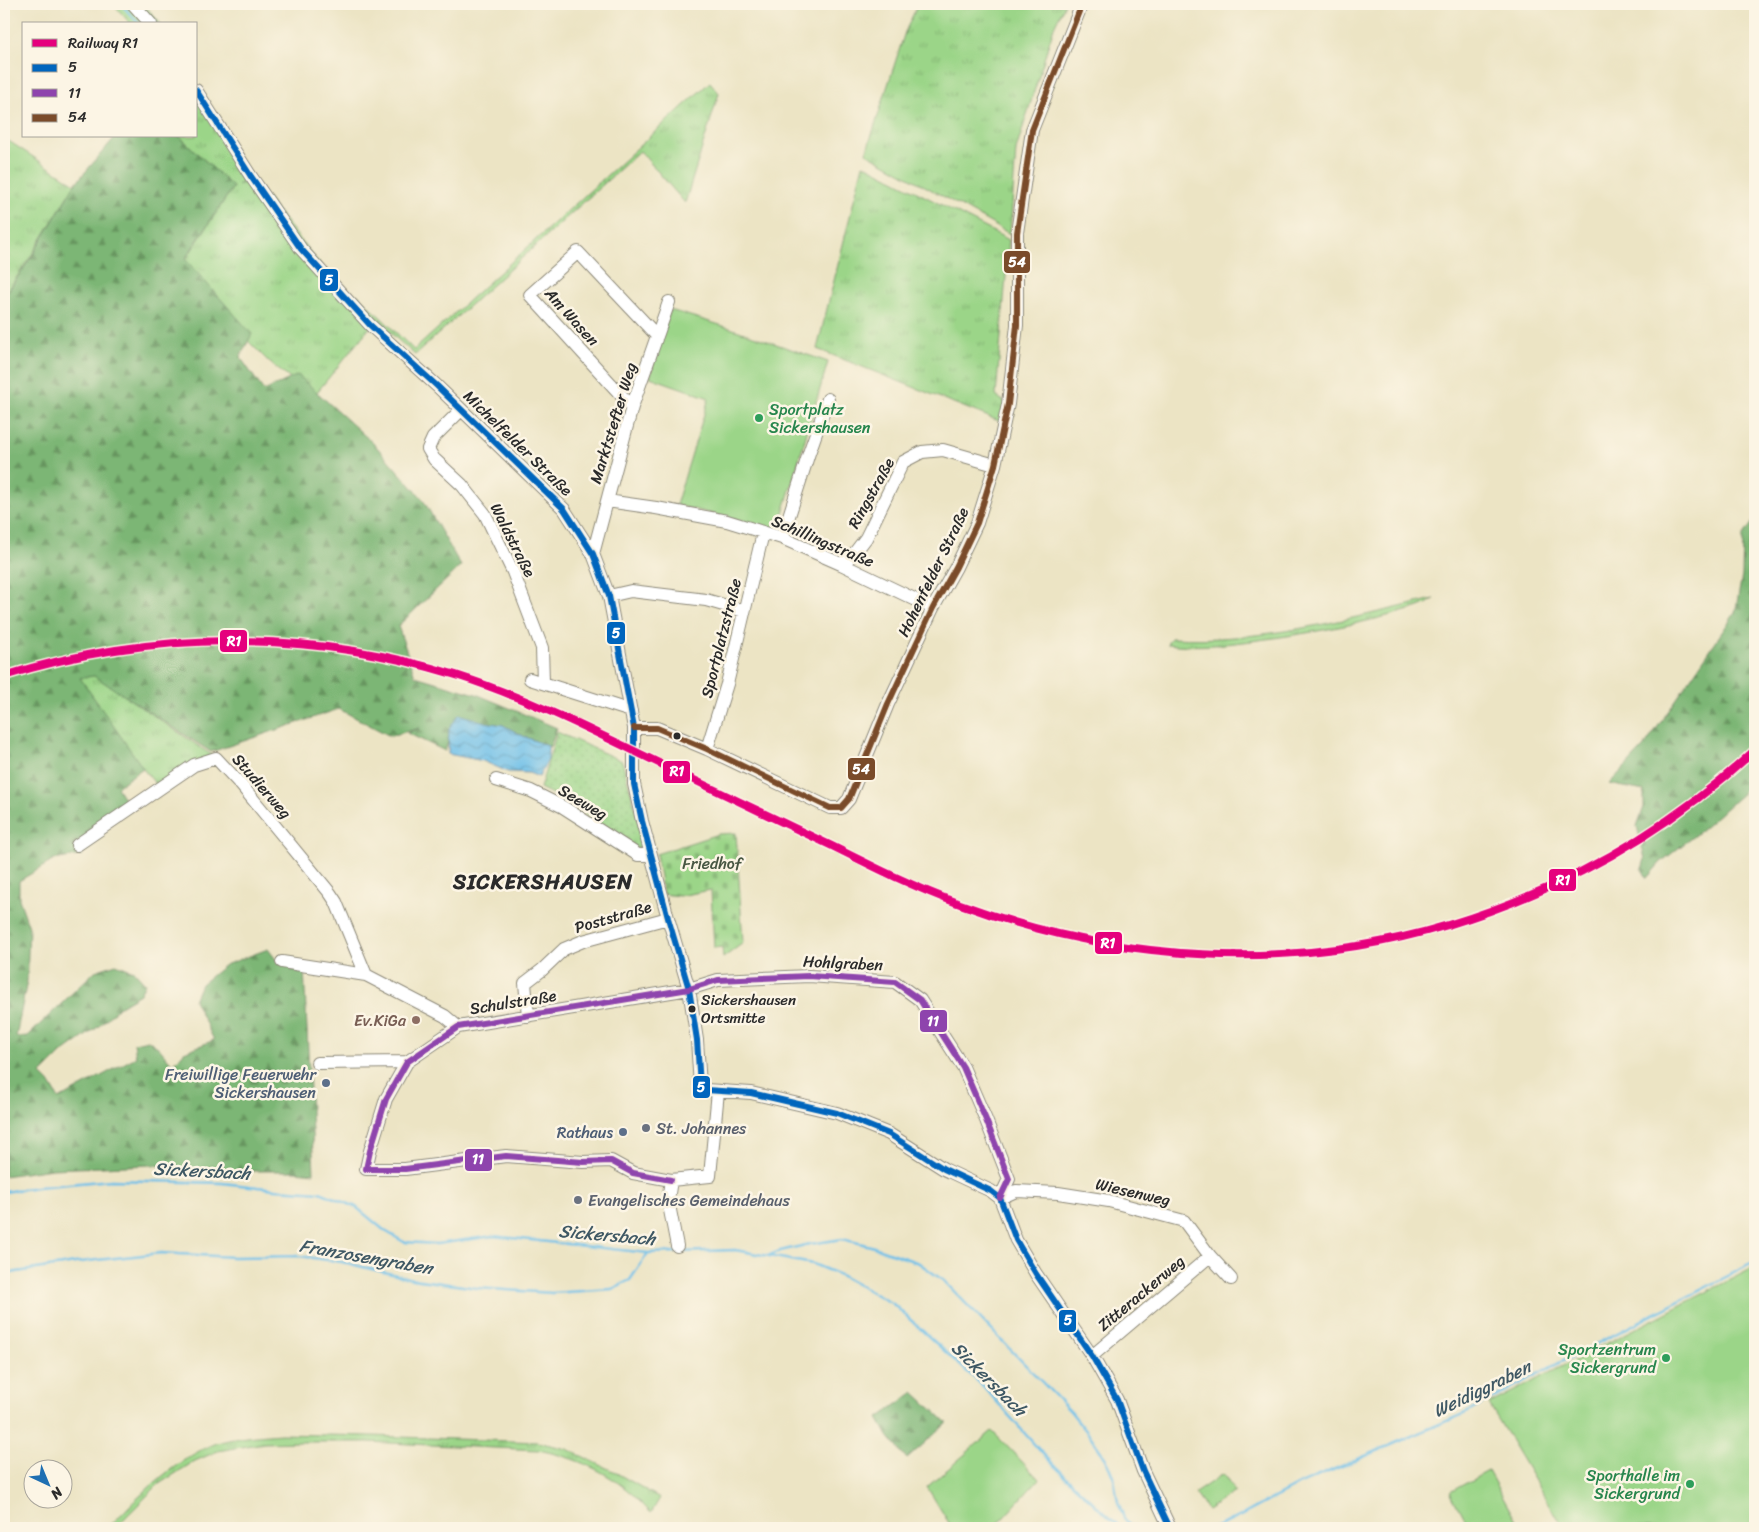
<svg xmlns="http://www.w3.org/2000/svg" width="1759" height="1532" font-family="Sriracha,sans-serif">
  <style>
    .grass { fill: url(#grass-tufts); stroke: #63805a }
    .forest { fill: url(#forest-firs); stroke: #547050 }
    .cemetery { fill: url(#cemetery-stones); stroke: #63805a }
    .park { fill: url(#park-dots); stroke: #63805a }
    .garden { fill: #9bd588; stroke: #63805a }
    .water { fill: url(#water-waves); stroke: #4c768a }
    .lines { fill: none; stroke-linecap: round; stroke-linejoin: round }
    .stream { stroke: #6ec0e9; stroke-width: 2.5 }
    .minor-casing { stroke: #8c8878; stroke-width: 14 }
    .minor { stroke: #fff; stroke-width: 12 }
    .bus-1-casing { stroke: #fcf5e5; stroke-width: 10 }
    .bus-2-casing { stroke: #fcf5e5; stroke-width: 10 }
    .bus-3-casing { stroke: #fcf5e5; stroke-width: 10 }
    .bus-1 { stroke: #0065bd; stroke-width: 6 }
    .bus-2 { stroke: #8e44ad; stroke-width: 6 }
    .bus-3 { stroke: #7a4b2a; stroke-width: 6 }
    .rail-1-casing { stroke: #fcf5e5; stroke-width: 11 }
    .rail-1 { stroke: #e5007d; stroke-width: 8 }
    .leisure-dot { fill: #2e9e5b; stroke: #fcf5e5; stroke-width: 2 }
    .bus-dot { fill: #2b2b2b; stroke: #fcf5e5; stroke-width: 2 }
    .education-dot { fill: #8d6e63; stroke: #fcf5e5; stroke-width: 2 }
    .service-dot { fill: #5c6f8a; stroke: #fcf5e5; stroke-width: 2 }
    .worship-dot { fill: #6b7280; stroke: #fcf5e5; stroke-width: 2 }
    .labels { text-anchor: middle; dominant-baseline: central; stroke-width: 5; stroke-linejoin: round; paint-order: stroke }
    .bus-label { font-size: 15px; fill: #2b2b2b; stroke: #fcf5e5; text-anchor: start }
    .street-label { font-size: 16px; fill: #2b2b2b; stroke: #fcf5e5 }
    .leisure-label { font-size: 16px; fill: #27864d; stroke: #fcf5e5; text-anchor: end }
    .park-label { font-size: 16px; fill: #475642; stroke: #fcf5e5 }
    .education-label { font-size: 16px; fill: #785e54; stroke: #fcf5e5; text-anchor: end }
    .service-label { font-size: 16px; fill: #4e5e75; stroke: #fcf5e5; text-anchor: end }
    .worship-label { font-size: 16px; fill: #5b616d; stroke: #fcf5e5; text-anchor: start }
    .water-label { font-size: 18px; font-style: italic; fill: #3f5864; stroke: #fcf5e5 }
    .district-label { font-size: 21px; font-weight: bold; letter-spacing: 1px; fill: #2b2b2b; stroke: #fcf5e5 }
    .line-badge { stroke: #fcf5e5; stroke-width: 2 }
    .badge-label { font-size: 14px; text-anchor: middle; font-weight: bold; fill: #fff }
  </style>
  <defs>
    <pattern id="grass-tufts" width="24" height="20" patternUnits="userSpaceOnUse" patternTransform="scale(1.25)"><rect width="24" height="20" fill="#9bd588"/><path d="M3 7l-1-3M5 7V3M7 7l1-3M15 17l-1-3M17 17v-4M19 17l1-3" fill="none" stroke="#86b776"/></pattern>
    <pattern id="forest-firs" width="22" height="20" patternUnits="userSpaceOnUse" patternTransform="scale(1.25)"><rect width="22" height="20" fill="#7cb674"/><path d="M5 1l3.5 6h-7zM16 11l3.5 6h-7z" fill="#66945f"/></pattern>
    <pattern id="cemetery-stones" width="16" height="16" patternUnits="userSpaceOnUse" patternTransform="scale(1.25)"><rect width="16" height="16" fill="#9bd588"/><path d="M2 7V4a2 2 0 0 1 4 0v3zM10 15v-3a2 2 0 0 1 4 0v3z" fill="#86b776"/></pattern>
    <pattern id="park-dots" width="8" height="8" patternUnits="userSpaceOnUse" patternTransform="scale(1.25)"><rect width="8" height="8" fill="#9bd588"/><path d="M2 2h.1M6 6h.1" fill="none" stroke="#86b776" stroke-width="1.8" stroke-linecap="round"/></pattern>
    <pattern id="water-waves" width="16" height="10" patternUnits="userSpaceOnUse" patternTransform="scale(1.25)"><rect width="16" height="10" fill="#6ec0e9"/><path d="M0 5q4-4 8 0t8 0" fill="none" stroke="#5b9cbd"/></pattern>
  </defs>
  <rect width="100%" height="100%" fill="#fcf5e5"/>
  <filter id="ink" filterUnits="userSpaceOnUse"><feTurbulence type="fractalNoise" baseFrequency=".02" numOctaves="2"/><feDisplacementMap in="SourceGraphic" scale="10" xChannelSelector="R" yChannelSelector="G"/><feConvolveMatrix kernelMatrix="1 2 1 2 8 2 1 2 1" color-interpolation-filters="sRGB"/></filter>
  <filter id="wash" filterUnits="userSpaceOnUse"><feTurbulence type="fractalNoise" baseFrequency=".0096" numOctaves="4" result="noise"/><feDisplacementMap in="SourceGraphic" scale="20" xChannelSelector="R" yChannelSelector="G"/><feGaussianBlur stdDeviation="1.12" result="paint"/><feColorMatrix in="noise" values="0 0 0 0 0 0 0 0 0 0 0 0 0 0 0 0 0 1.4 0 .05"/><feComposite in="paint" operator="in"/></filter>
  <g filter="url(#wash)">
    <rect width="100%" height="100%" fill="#ece4c4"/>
    <path class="grass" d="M113,4H144L161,24H131Z
      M918,4H1065L1054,27L1016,150L1010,234L866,153L905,32Z
      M710,82L719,93L685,203L640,151L415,355L376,320L313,397L269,362L232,325L182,265L233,187L179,136H196V90L251,178L238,185L253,180L350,302L358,295L414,350Z
      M4,138L75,184L31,256L4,296Z
      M863,164L1009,240L996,396L1008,404L1004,423L817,349Z
      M1434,599C1423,608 1408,610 1395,614C1350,626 1305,634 1259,640C1229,644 1198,648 1167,644L1171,638C1259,643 1348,619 1434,599Z
      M94,675L216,758L160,789L143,769L79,678Z
      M281,1434L372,1436L538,1442L567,1449L613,1471L660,1498L651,1513C643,1505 635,1496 626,1489C601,1468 569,1456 538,1450L367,1442H297L264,1443L218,1451L195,1461L159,1484L115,1528H108C138,1497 169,1465 209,1446C230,1437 258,1436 281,1434Z"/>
    <path class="forest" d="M116,136H179L233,187L185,259L252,334L240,357L264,391L298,375L374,444L422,498L461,566L398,626L415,676L476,694L557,728L550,747L523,736L503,725L485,722L449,729L448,742L445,751L407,733L420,728L390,736L339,709L211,752L94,676L80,678L143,768L117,787L129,807L75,846L82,855L54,860L19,881V899L29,927L27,981L16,1037L28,1036L95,971L116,964L134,971L145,983L140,994L120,1006L98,1027L62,1053L41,1074L49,1082L59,1099L136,1057L134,1043L148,1040L159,1048L173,1065L184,1052L214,1040L194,1000L201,984L225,965L268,949L278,962L304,968L314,1173L295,1171H231L151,1165L52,1169L4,1176V297L32,256L75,184Z
      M1755,519V782L1705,827L1661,862L1647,878L1642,869L1645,859L1637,826L1644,807V791L1609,784L1644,747L1735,613L1742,576L1743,536Z
      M914,1392L947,1423L907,1459L888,1436L878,1418Z"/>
    <path class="cemetery" d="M736,833L743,943L723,958L722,947L714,948L711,890L679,896L663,894L656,854L718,834Z"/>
    <path class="park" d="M557,732L622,761L645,843L638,849L564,800L540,788Z"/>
    <path class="garden" d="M670,310L730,328L828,362L778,530L676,505L709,398L650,377Z
      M1755,1267V1528H1563L1489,1404Z
      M992,1431L1039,1479L994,1528H952L927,1487Z
      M1488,1471L1520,1528H1469L1450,1492Z
      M1223,1474L1235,1492L1207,1510L1195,1493Z"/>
    <path class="water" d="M459,714L485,722L503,725L523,736L548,746V759L539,777L529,773L508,772L483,761L448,754L449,729Z"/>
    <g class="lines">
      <path class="stream" d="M121,4L139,24
        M4,1192L37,1187L111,1180L222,1183L276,1189L320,1192L356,1207L385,1231L404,1242L437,1244L493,1236L648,1253L735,1250L813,1264L842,1276L893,1304L983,1386L1042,1453L1075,1486L1121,1528
        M770,1255L780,1251L810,1244L842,1239L871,1246L919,1263L944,1281L1071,1412L1091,1437L1106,1459L1114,1479L1118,1502L1124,1518L1133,1528
        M4,1274L88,1261L161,1253L233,1257L299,1256L342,1262L413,1279L477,1288L552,1293L612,1289L630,1280L648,1253
        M1214,1528L1233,1520L1300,1484L1468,1412L1530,1378L1755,1262"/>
    </g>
  </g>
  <g filter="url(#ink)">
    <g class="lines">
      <defs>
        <path id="minor" d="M133,4L151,24
          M196,90L250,175L301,249L370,325L437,386L564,509L593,554L609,596L634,728V784L642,821L668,918L689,989L697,1040L700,1086L706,1090L751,1093L837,1113L889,1134L944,1169L991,1191L1000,1198L1016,1240L1036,1274L1092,1356L1117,1400L1143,1471L1170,1528
          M632,407L530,295L578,252L657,336
          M461,410L433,438L428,449L434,459L462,485L485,514L513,572L542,648L543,682
          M607,501L656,508L727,521L782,538L841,564L933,608
          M782,538L809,453L828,399
          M593,554L632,407L669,302
          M841,564L853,555L866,538L903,462L922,452L943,450L995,465
          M609,596L631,591L706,600L744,611
          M530,679L631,711
          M634,728H657L707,749L830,808H841L849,799L888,704L933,608L956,567L977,523L995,465L1008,404L1017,325V233L1032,130L1082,4
          M707,749L727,684L763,533
          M496,780L531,791L563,807L638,855H650
          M77,845L194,765L216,758L242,786L330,893L336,902L366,975
          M282,962L366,975L445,1016L458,1027
          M528,1016L525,983L542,970L564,949L583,941L668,918
          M317,1063L407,1062
          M671,1180L633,1173L611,1161L583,1162L506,1156L405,1169H366L370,1151L386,1099L407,1062L458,1027L689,989L718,980L809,976L895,982L920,1000L963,1067L986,1120L1009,1179L1000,1198
          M1000,1198L1016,1191L1058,1193L1109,1201L1184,1221L1210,1256L1231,1279
          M677,1246L668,1200L671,1180L710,1176L718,1091
          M1092,1356L1210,1256"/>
      </defs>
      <use href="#minor" class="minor-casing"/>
      <use href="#minor" class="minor"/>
      <defs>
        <path id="bus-1" d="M196,90L250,175L301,249L370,325L437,386L564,509L593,554L609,596L634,728V784L642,821L668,918L689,989L697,1040L700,1086L706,1090L751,1093L837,1113L889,1134L944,1169L991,1191L1000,1198L1016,1240L1036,1274L1092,1356L1117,1400L1143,1471L1170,1528"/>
        <path id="bus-2" d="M671,1180L633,1173L611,1161L583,1162L506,1156L405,1169H366L370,1151L386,1099L407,1062L458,1027L689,989L718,980L809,976L895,982L920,1000L963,1067L986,1120L1009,1179L1000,1198"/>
        <path id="bus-3" d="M634,728H657L707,749L830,808H841L849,799L888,704L933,608L956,567L977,523L995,465L1008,404L1017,325V233L1032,130L1082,4"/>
      </defs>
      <use href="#bus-1" class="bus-1-casing"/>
      <use href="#bus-2" class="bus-2-casing"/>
      <use href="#bus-3" class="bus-3-casing"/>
      <use href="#bus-1" class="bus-1"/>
      <use href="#bus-2" class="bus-2"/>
      <use href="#bus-3" class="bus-3"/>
      <defs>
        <path id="rail-1" d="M4,676C151,630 309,629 456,675C528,698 595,732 663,765C719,792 776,819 832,846C874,867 916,888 960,904C1116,962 1289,973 1448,925C1563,890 1667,832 1755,750"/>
      </defs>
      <use href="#rail-1" class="rail-1-casing"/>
      <use href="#rail-1" class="rail-1"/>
    </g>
  </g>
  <g class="leisure-dot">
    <circle cx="759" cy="418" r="5"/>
    <circle cx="1666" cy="1358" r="5"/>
    <circle cx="1690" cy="1484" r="5"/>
  </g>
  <g class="bus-dot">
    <circle cx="677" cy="736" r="4.5"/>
    <circle cx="692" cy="1009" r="4.5"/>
  </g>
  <circle class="education-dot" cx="416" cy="1020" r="5"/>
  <g class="service-dot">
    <circle cx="326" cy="1083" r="5"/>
    <circle cx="623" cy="1132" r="5"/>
  </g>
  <g class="worship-dot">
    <circle cx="646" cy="1128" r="5"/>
    <circle cx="578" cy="1200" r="5"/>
  </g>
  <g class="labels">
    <g class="bus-label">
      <text x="701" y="1000">Sickershausen<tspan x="701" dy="18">Ortsmitte</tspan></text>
    </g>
    <g class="street-label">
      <text transform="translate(572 317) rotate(48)">Am Wasen</text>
      <text transform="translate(613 423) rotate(-73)">Marktstefter Weg</text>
      <text transform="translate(518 443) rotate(44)">Michelfelder Straße</text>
      <text transform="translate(871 493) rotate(-61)">Ringstraße</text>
      <text transform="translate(513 540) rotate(63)">Waldstraße</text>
      <text transform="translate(823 541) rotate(23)">Schillingstraße</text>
      <text transform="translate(933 572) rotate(-64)">Hohenfelder Straße</text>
      <text transform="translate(721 638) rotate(-76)">Sportplatzstraße</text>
      <text transform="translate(262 786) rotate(49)">Studierweg</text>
      <text transform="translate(583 802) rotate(31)">Seeweg</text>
      <text transform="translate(613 917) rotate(-16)">Poststraße</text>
      <text transform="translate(843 963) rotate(3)">Hohlgraben</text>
      <text transform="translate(513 1002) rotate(-9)">Schulstraße</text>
      <text transform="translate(1133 1192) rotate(13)">Wiesenweg</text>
      <text transform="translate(1141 1293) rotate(-40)">Zitterackerweg</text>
    </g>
    <g class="leisure-label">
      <text x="769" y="409" text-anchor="start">Sportplatz<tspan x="769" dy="18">Sickershausen</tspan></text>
      <text x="1656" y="1349">Sportzentrum<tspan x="1656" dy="18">Sickergrund</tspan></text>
      <text x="1680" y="1475">Sporthalle im<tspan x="1680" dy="18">Sickergrund</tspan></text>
    </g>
    <g class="park-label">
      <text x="712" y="863">Friedhof</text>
    </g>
    <g class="education-label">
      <text x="406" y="1020">Ev.KiGa</text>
    </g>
    <g class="service-label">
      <text x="316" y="1074">Freiwillige Feuerwehr<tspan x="316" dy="18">Sickershausen</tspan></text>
      <text x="613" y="1132">Rathaus</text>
    </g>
    <g class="worship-label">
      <text x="656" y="1128">St. Johannes</text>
      <text x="588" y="1200">Evangelisches Gemeindehaus</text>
    </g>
    <g class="water-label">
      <text transform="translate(202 1171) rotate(3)">Sickersbach</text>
      <text transform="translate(607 1235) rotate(5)">Sickersbach</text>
      <text transform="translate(366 1257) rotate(10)">Franzosengraben</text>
      <text transform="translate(989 1379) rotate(45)">Sickersbach</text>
      <text transform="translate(1482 1389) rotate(-26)">Weidiggraben</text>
    </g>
    <g class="district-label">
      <text x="543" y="882">SICKERSHAUSEN</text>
    </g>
  </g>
  <g class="line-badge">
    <rect x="1003" y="250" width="28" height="24" rx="5" fill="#7a4b2a"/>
    <rect x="319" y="268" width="20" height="24" rx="5" fill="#0065bd"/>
    <rect x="606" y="621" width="20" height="24" rx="5" fill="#0065bd"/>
    <rect x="219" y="629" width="29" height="24" rx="5" fill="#e5007d"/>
    <rect x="847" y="757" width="29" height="24" rx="5" fill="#7a4b2a"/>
    <rect x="662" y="760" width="29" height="24" rx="5" fill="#e5007d"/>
    <rect x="1548" y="868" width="29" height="24" rx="5" fill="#e5007d"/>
    <rect x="1094" y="931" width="29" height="24" rx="5" fill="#e5007d"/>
    <rect x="919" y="1009" width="29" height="24" rx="5" fill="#8e44ad"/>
    <rect x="692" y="1075" width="19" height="24" rx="5" fill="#0065bd"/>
    <rect x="464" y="1148" width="29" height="24" rx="5" fill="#8e44ad"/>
    <rect x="1058" y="1309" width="19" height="24" rx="5" fill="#0065bd"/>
  </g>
  <g class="badge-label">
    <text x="1017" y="267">54</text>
    <text x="329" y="285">5</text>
    <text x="616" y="638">5</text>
    <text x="234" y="646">R1</text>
    <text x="861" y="774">54</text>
    <text x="677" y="776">R1</text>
    <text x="1563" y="885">R1</text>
    <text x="1108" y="948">R1</text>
    <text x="933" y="1026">11</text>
    <text x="701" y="1092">5</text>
    <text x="478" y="1164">11</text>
    <text x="1068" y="1325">5</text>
  </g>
  <rect width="1759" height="1532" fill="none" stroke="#fcf5e5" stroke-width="20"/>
  <rect x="22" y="22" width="175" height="115" fill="#fcf5e5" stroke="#a8a49b"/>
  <rect x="32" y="39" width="25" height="8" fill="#e5007d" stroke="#a8a49b"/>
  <text x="68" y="48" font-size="15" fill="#2b2b2b">Railway R1</text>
  <rect x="32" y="64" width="25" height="8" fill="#0065bd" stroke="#a8a49b"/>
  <text x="68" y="72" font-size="15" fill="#2b2b2b">5</text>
  <rect x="32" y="89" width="25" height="8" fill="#8e44ad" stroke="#a8a49b"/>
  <text x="68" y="98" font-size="15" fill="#2b2b2b">11</text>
  <rect x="32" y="114" width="25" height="8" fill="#7a4b2a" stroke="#a8a49b"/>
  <text x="68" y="122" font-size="15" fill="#2b2b2b">54</text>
  <g transform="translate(48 1484) rotate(136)"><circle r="24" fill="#fcf5e5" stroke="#a8a49b"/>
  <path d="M0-4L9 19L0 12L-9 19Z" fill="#1f6fb2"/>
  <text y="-8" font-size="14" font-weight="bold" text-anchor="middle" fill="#2b2b2b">N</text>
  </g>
</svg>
